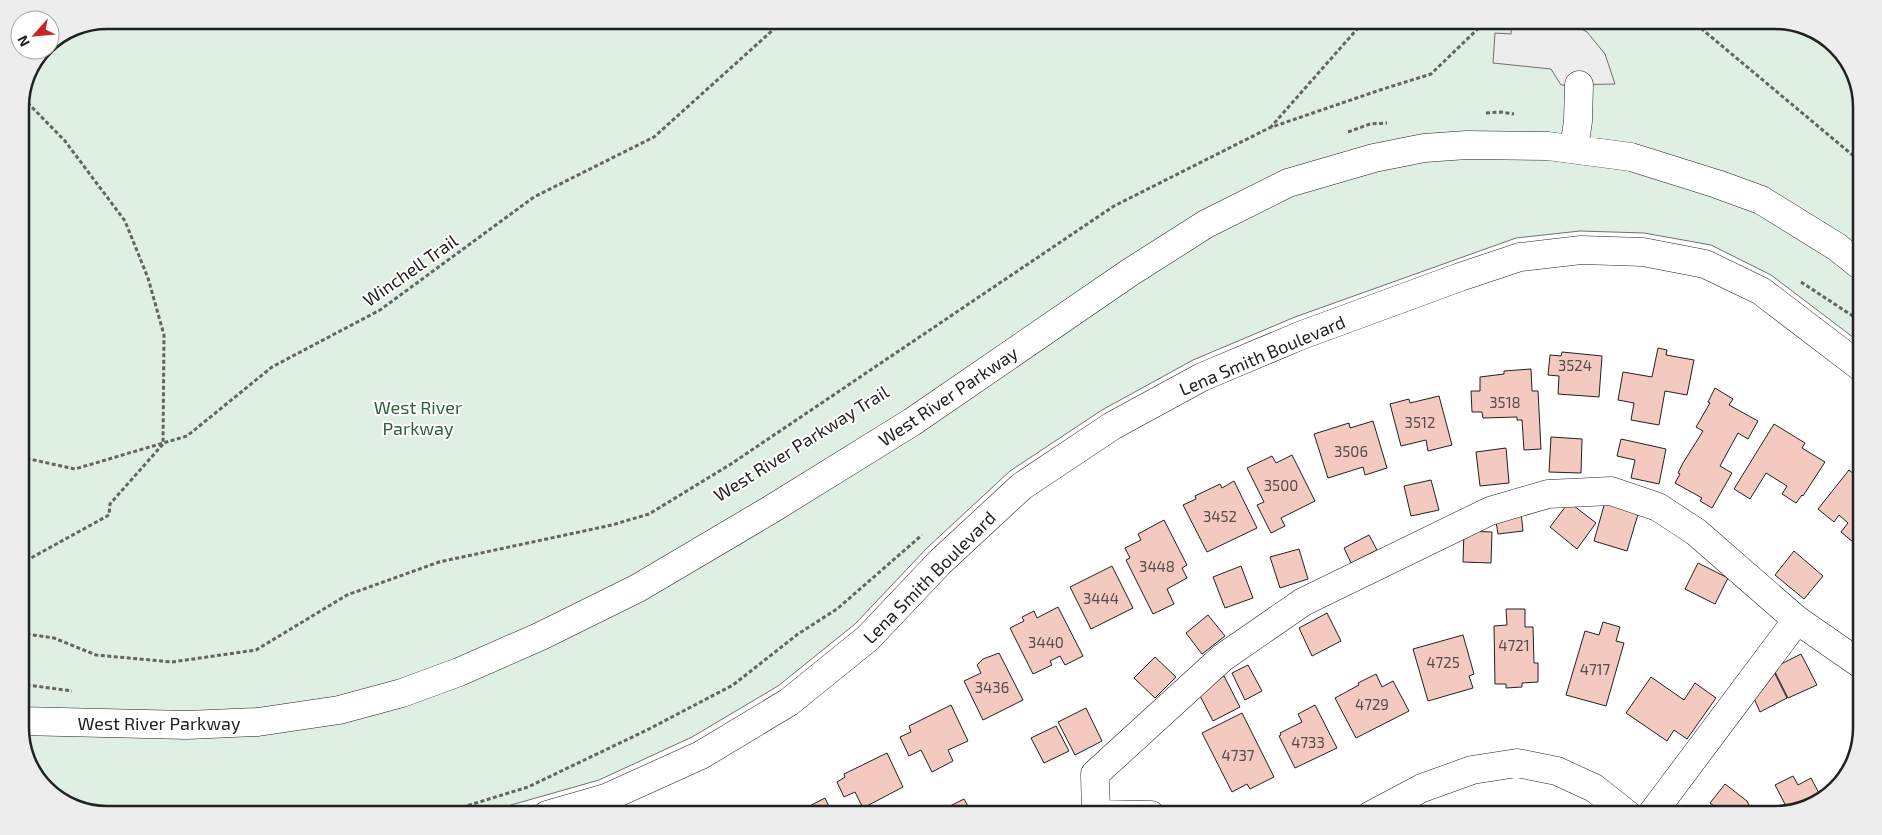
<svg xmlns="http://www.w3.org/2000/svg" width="1882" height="835" font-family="'Exo 2',sans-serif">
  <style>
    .green { fill: #e0efe3; stroke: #6f6f6f }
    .parking { fill: #ededed; stroke: #6f6f6f }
    .building { fill: #f3c9c0; stroke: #222 }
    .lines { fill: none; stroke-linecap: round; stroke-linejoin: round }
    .minor-casing { stroke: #222; stroke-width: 29 }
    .path { stroke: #646464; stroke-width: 3; stroke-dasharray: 4 2.5; stroke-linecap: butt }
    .minor { stroke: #fff; stroke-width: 28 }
    .labels { text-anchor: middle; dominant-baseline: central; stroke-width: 4; stroke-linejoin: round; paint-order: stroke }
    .number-label { font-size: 15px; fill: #564c4a }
    .street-label { font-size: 18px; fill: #222; stroke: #fff }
    .park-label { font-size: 18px; fill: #2f5e38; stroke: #fff }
    .rim { fill: none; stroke: #222; stroke-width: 2.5 }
  </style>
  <rect width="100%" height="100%" fill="#fff"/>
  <path class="green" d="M107,20H1775L1809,27L1847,58L1862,101V344L1771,275L1711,245L1644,233L1580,231L1516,238L1295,317L1193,360L1102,410L1010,471L927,548L855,624L778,686L692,737L599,780L476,815H107L73,808L35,777L20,734V101L43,50H50V42L74,26Z"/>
  <path class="parking" d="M1512,20H1565L1587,32L1605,54L1615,84L1561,85L1551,69L1493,63L1495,33L1511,34Z"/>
  <path class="building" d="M1658,348L1667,350L1666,355L1694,360L1687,395L1665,391L1659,425L1631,420L1634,403L1618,400L1623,372L1652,377Z
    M1562,352L1602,356L1599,397L1558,394L1559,376L1548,375L1550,355L1561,356Z
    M1531,369L1532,391H1538L1541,449L1524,450L1522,420H1517V417L1483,418L1482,412H1472L1471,391H1480V377L1504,374V371Z
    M1715,388L1733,399L1729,405L1758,421L1748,439L1738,433L1720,466L1732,473L1712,508L1700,501L1702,498L1675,483L1680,474L1678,473L1683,463L1703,431L1696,427L1710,403L1708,402Z
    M1439,396L1452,445L1428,451L1426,440L1401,446L1390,404L1409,399L1410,403Z
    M1373,421L1387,468L1365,475L1363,467L1328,478L1314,434L1349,423L1350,428Z
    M1774,424L1805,443L1802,448L1825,462L1803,496L1802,495L1796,503L1782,494L1787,486L1766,473L1750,499L1734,489Z
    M1551,437L1582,439L1581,473L1549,472Z
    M1621,439L1666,449L1659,484L1631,478L1635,460L1617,456Z
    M1506,448L1509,483L1480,486L1476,452Z
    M1292,455L1315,501L1281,518L1285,526L1271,533L1257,505L1264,502L1247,468L1272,456L1276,463Z
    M1849,470L1862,481V531L1853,542L1841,532L1848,523L1839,515L1834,522L1818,509Z
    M1431,480L1439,510L1411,516L1404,486Z
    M1234,481L1257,528L1207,552L1183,505L1196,499L1195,496L1220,484L1222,488Z
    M1569,502L1596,523L1577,549L1550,527Z
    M1605,502L1639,511L1627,551L1594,541Z
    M1521,512L1523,531L1498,534L1495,515Z
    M1164,520L1187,565L1182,568L1187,578L1167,589L1174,604L1153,614L1126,560L1130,558L1125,548L1141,540L1138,534Z
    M1464,531L1492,532L1491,563L1463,562Z
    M1369,535L1377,550L1351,563L1344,548Z
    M1299,549L1308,579L1280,588L1270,557Z
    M1794,551L1823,576L1804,599L1775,575Z
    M1698,563L1728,578L1715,604L1685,589Z
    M1112,566L1133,608L1091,629L1070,587Z
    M1241,566L1253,598L1225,608L1213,577Z
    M1058,607L1083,656L1065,665L1060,656L1050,661L1052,665L1033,674L1010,628L1024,621L1022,617L1034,611L1037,618Z
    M1506,609H1525V627H1533L1534,663H1538V682L1522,683V687L1506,688V684H1495L1494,626L1507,625Z
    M1327,613L1341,641L1312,656L1299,628Z
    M1208,615L1225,636L1202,654L1186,633Z
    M1603,622L1620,627L1616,641L1624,643L1606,706L1566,695L1585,631L1599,635Z
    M1463,635L1474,674L1469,676L1473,688L1428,701L1413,649Z
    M999,653L1023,700L983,720L964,681L981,673L977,665L983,659Z
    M1801,654L1817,685L1788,698L1773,668Z
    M1155,657L1176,677L1155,698L1134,678Z
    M1248,665L1262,691L1245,700L1232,673Z
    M1773,670L1787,698L1760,712L1753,696Z
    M1376,674L1382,687L1393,681L1409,711L1356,738L1335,698L1359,685L1358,683Z
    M1224,676L1240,707L1213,721L1197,690Z
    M1651,677L1684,700L1695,683L1716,698L1687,739L1674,730L1667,741L1626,713Z
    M951,705L968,741L948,750L953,761L932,772L921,750L909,756L900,737L911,732L909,726Z
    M1315,705L1337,748L1295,768L1279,736L1281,735L1280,733L1302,722L1298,714Z
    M1086,708L1102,741L1075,755L1058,722Z
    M1242,713L1274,777L1250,789L1247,784L1232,792L1202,733Z
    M1056,726L1069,751L1044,763L1031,738Z
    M887,753L903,787L863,808L855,792L844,797L837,782L845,777L844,774Z
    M1793,776L1798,785L1811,778L1823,801L1782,813L1788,810L1775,785Z
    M1725,784L1747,801L1752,811L1758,807L1761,815H1726L1710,803Z
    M825,798L833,815H792Z
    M964,799L973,815H935L934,814Z"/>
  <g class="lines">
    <defs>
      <path id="minor" d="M1574,149L1578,121L1579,85
        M20,721L187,725L258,722L339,710L402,693L459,672L541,636L638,588L770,510L912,422L1129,273L1206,224L1288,183L1374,158L1424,148L1467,145L1548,146L1631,157L1717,184L1761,200L1837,247L1862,267
        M1096,814L1095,774L1222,658L1303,602L1490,511L1548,494L1611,491L1658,507L1696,532L1797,620L1862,665
        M547,815L606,798L701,755L789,702L868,638L940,562L1022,486L1112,426L1202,377L1302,335L1460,277L1520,257L1581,250L1643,252L1705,264L1761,291L1862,368
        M1093,815L1096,814L1151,815
        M1371,815L1422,788L1472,770L1517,763L1557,771L1594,788L1628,815
        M1651,815L1797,620"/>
    </defs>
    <use href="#minor" class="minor-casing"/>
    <path class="path" d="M1691,20L1862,163
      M1486,113L1501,112L1514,114
      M1270,128L1365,20
      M1348,132L1370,124L1387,123
      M1801,282L1862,322
      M20,457L75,469L187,436L272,367L380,310L534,197L654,137L784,20
      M20,564L109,515L110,504L163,444L164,335L148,278L125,221L65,141L22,97
      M20,633L54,638L96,655L172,662L256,650L347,595L439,562L612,525L649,514L731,464L1114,206L1269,128L1380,90L1431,74L1487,20
      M20,684L72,691
      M437,815L528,787L647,730L733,685L798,634L837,609L922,535"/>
    <use href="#minor" class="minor"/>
  </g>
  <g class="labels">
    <g class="number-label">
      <text x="1575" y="365">3524</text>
      <text x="1505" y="402">3518</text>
      <text x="1420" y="422">3512</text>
      <text x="1351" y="451">3506</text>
      <text x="1281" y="485">3500</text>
      <text x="1220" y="516">3452</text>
      <text x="1157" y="566">3448</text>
      <text x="1101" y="598">3444</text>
      <text x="1046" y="642">3440</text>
      <text x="1514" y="645">4721</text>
      <text x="1443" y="662">4725</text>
      <text x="1595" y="669">4717</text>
      <text x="992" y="687">3436</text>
      <text x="1372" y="704">4729</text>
      <text x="1308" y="742">4733</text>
      <text x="1238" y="755">4737</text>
    </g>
    <g class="street-label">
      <text transform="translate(410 270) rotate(-35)">Winchell Trail</text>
      <text transform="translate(1262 355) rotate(-23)">Lena Smith Boulevard</text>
      <text transform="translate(948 396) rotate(-34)">West River Parkway</text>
      <text transform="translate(801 443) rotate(-32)">West River Parkway Trail</text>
      <text transform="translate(929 577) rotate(-45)">Lena Smith Boulevard</text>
      <text x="159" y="723">West River Parkway</text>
    </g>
    <g class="park-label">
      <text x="418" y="407">West River<tspan x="418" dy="21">Parkway</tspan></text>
    </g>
  </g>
  <path d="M0 0H1882V835H0ZM107 29H1775A78 78 0 0 1 1853 107V728A78 78 0 0 1 1775 806H107A78 78 0 0 1 29 728V107A78 78 0 0 1 107 29Z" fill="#ededed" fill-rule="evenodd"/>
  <path class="rim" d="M107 29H1775A78 78 0 0 1 1853 107V728A78 78 0 0 1 1775 806H107A78 78 0 0 1 29 728V107A78 78 0 0 1 107 29Z"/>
  <g transform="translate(35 35) rotate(243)"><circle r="24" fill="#ffffff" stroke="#a7a7a7"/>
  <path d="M0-4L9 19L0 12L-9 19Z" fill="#c62828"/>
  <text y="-8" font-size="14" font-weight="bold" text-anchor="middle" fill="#222222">N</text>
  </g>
</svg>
